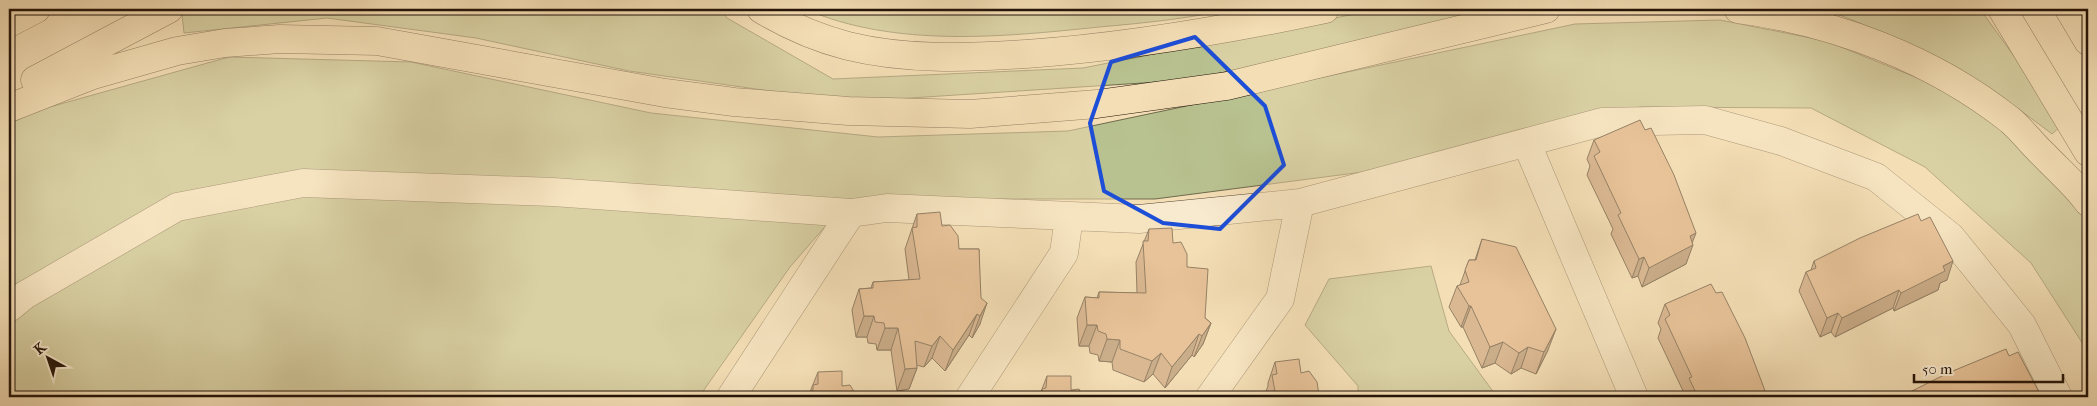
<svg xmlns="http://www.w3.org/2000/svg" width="2097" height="406" font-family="'IM FELL French Canon',serif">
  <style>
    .green { fill: #b8c290; stroke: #6e6a4c }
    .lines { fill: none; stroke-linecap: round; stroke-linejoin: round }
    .minor-casing { stroke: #574633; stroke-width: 29 }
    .highway-casing { stroke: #231308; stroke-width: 29 }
    .minor { stroke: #f8eacf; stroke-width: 28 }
    .highway { stroke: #f4deb5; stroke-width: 28 }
    .wall { fill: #bb8b68; stroke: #231308 }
    .shaded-wall { fill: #987155; stroke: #231308 }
    .building { fill: #d9a279; stroke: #231308 }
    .marked { fill: none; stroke: #1d4ed8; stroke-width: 4; stroke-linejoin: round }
  </style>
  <rect width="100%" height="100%" fill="#f4deb5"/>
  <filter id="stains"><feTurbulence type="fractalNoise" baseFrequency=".004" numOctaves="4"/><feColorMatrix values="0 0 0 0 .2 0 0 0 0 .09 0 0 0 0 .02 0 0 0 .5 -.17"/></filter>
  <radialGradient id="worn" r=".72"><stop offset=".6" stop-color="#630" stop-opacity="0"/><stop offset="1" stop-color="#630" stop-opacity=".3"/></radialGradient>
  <path class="green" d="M191,9H720L727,18L833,79L1083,68L1380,9H1519L1416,29L1189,80L848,102L629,71L476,38L327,18L184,33L182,14Z
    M805,9H1231C1187,19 1144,23 1099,27C1003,37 895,48 805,9Z
    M1816,9H1980L2063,124L2052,134C1995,90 1934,51 1867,26C1850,19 1834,12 1816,9Z
    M1720,20L1826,41L1972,100L2037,159L2088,222V352L2031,263L1925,167L1811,108L1640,107L1363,172L1155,199H849L790,267L699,397H9V124L39,110L229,57L411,62L651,113L878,137L1068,131L1575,24Z
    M1431,266L1449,331L1497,397H1358V386L1305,325L1329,279Z"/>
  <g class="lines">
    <defs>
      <path id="minor" d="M1527,144L1634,397
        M9,308L25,295L177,207L303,183L553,192L851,213L887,208L1139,219L1300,203L1602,122L1705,120L1781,141L1876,177L1951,237L2022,325L2058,397
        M731,397L851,213
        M970,397L1064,253L1069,217
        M1210,397L1280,299L1300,203"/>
      <path id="highway" d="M761,9C789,26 817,38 848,46C905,60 967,58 1026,54C1127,47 1226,30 1325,9
        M1738,9C1835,22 1933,59 2010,120C2022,130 2032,144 2044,155C2059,171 2075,184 2088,202
        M2002,9L2088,152
        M2069,9L2088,41
        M9,23L36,9
        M35,80L169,9
        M9,108L93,75L177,51L225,43L280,39L377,41L665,93L734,102L848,111L970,114L1097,104L1227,86L1546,9"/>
    </defs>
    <use href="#minor" class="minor-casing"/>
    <use href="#highway" class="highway-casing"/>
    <use href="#minor" class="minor"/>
    <use href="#highway" class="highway"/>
  </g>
  <path class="wall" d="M1594,140L1692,243L1686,264L1642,287L1638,276L1632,278L1611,234L1613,229L1587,175L1590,166L1587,159Z
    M917,214L942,226L959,249H979L980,324L972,338L969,335L945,371L932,358L924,367L916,365L917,368L909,389L897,391L891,350H877L876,344L868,343L867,337H856L852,310L859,289L871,288L873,282L909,280L905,249Z
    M1149,229L1173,243L1187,267L1205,318L1211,323L1203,344L1194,357L1192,355L1165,388L1153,374L1144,382L1113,370L1112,362L1099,361L1098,355L1090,353L1089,346H1079L1077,318L1085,297L1097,298L1099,292L1137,293L1136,262Z
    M1482,239L1548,350L1536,374L1521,368L1511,374L1495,363L1482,368L1463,327H1461L1449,307L1457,286L1460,285L1469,260H1475Z
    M1814,261L1947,280L1940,283L1938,290L1894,311L1893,308L1835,337L1831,332L1820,337L1799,291L1806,272L1811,270Z
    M1665,304L1767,396V397H1682L1684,393L1658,338L1661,329L1658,323Z
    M1275,362L1301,373L1319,395L1340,397H1264L1268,386V383Z
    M818,372L842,386L857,397H808Z
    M1047,376L1083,397H1039Z"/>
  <path class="shaded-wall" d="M1696,233L1691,246L1693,245L1686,264L1642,287L1649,268L1690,236Z
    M1644,257L1638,276L1632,278L1639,259Z
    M1953,261L1947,280L1940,283L1938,290L1894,311L1901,293L1943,266Z
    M1899,290L1893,308L1835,337L1842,318Z
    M987,303L980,324L972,338L980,316Z
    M1469,306H1471L1463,327H1461Z
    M1838,313L1831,332L1820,337L1827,318Z
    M977,314L969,335L945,371L953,350Z
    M864,316H874L867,337H856Z
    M1211,323L1203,344L1194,357L1202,336Z
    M1087,325H1097L1089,346H1079Z
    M885,328H898L891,350H877Z
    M1556,329L1548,350L1536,374L1544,352Z
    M1199,334L1192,355L1165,388L1172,367Z
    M940,336L932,358L924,367L932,346Z
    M1107,339L1120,340L1112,362L1099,361Z
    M1503,342L1495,363L1482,368L1490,347Z
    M1528,347L1521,368L1511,374L1519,353Z
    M1161,353L1153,374L1144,382L1152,361Z
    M917,368L909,389L897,391L905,369Z"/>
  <path class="building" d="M1640,120L1645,130L1651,128L1674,175L1696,233L1690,236L1693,245L1649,268L1644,257L1639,259L1618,215L1621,213L1594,156L1600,152L1594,140Z
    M940,212L942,226L950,225L958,236L959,249H979L981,298L987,303L980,316L977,314L953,350L940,336L932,346L915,341L917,368L905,369L898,328H885L884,323L875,322L874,316H864L859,289L873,288V282L920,279L912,228L917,227V214Z
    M1918,214L1921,221L1930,217L1953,261L1943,266L1945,271L1901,293L1899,290L1842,318L1838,313L1827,318L1806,272L1816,268L1814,261L1860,238Z
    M1172,228L1173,243L1181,242L1187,254V267L1208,269L1205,318L1211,323L1202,336L1199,334L1172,367L1161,353L1152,361L1120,349V340L1107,339L1106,334L1098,331L1097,325H1087L1085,297L1099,298V292L1146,293L1143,241H1148L1149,229Z
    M1482,239L1516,247L1556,329L1544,352L1528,347L1519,353L1503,342L1490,347L1471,306H1469L1457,286L1469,282L1465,270L1469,260H1476Z
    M1711,284L1716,293L1722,292L1745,338L1767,396L1764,397H1698L1689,378L1692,377L1665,319L1670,315L1665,304Z
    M2006,349L2009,356L2018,352L2041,396L2038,397H1902V396L1948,373Z
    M1299,359L1301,373L1309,371L1317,382L1319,395L1339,394L1340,397H1276L1272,375L1277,374L1275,362Z
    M842,371V386L850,385L857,397H813V385L818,384V372Z
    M1047,376H1071V390L1079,389L1083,397H1042V389L1046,388Z"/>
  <path d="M0 0H2097V406H0ZM1195,37L1265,106L1284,165L1220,229L1163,223L1104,191L1090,123L1111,62Z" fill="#f4deb5" fill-opacity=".55" fill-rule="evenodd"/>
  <path class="marked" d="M1195,37L1265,106L1284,165L1220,229L1163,223L1104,191L1090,123L1111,62Z"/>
  <rect width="2097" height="406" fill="none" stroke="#f4deb5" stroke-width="30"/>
  <rect x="10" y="10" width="2077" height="386" fill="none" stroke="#231308" stroke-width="2.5"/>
  <rect x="15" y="15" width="2067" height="376" fill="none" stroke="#231308"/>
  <g transform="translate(48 358) rotate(320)" stroke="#f8eacf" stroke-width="4" paint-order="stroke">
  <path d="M0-4L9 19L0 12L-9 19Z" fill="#231308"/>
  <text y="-8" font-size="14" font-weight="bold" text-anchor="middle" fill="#231308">K</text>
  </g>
  <path d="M1914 374v8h149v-8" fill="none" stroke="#231308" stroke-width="2.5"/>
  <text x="1922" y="374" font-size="15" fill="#231308" stroke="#f8eacf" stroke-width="4" paint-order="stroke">50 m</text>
  <rect width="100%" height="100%" filter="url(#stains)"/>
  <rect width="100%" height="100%" fill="url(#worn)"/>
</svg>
